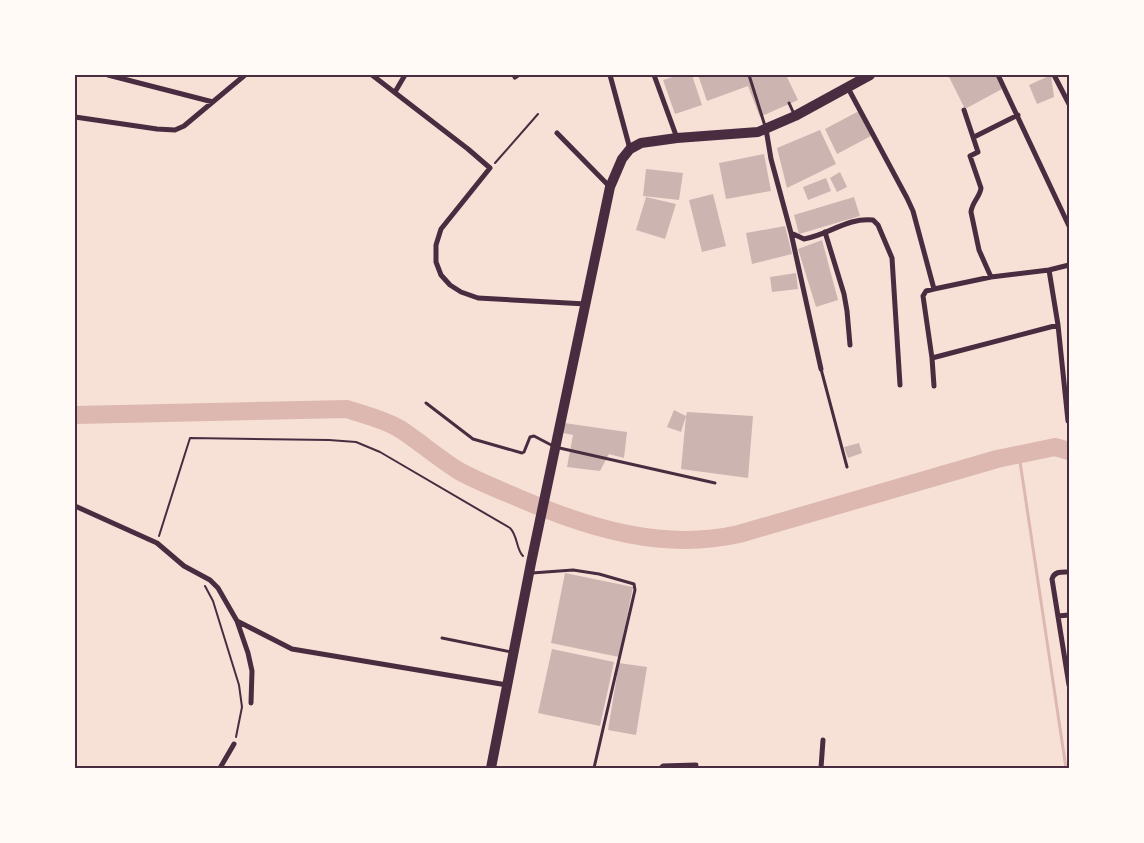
<svg xmlns="http://www.w3.org/2000/svg" width="1144" height="843" font-family="Barlow,sans-serif">
  <style>
    .lines { fill: none; stroke-linecap: round; stroke-linejoin: round }
    .stream { stroke: #dcb8b0; stroke-width: 3 }
    .river { stroke: #dcb8b0; stroke-width: 18 }
    .building { fill: #ccb4b1 }
    .path { stroke: #4a2c40; stroke-width: 2 }
    .service { stroke: #4a2c40; stroke-width: 3 }
    .minor { stroke: #4a2c40; stroke-width: 5 }
    .primary { stroke: #4a2c40; stroke-width: 10 }
    .neatline { fill: none; stroke: #4a2c40; stroke-width: 2 }
  </style>
  <rect width="100%" height="100%" fill="#f7e1d7"/>
  <g class="lines">
    <path class="stream" d="M1019,455L1066,768"/>
    <path class="river" d="M75,415L347,409C364,415 384,419 400,429C420,442 438,458 459,471C479,482 500,490 521,499C591,529 664,551 739,534L997,459L1055,447L1069,451"/>
  </g>
  <path class="building" d="M679,75H692L702,105L675,114L663,80Z
    M698,75H786L798,100L760,117L748,86L707,101Z
    M948,75H995L1002,89L965,109Z
    M1051,75L1054,97L1037,104L1029,85Z
    M859,111L871,136L837,154L825,129Z
    M820,130L836,164L787,188L777,148Z
    M764,154L771,191L726,199L719,163Z
    M646,169L683,173L679,200L643,196Z
    M840,172L847,187L837,192L830,178Z
    M826,178L831,191L808,200L803,187Z
    M713,194L726,246L702,252L689,200Z
    M646,197L676,204L665,239L636,230Z
    M854,197L860,216L799,234L794,215Z
    M785,226L792,254L752,264L746,233Z
    M822,240L838,300L816,307L798,249Z
    M796,273L798,289L772,292L770,277Z
    M674,410L686,416L687,412L753,416L748,478L681,469L686,416L681,432L667,427Z
    M564,423L627,432L624,458L609,454L600,471L567,467L573,435L563,433Z
    M859,443L862,453L848,458L844,447Z
    M565,573L633,587L619,657L551,643Z
    M552,649L614,662L600,726L538,713Z
    M619,663L647,667L636,735L608,730Z"/>
  <g class="lines">
    <path class="path" d="M495,163L538,114
      M159,536L190,438L329,440L356,442L380,452L510,528C518,536 516,549 523,556
      M205,586L213,601L239,685L242,707L236,737"/>
    <path class="service" d="M749,75L765,126
      M789,103L794,114
      M821,369L847,467
      M426,403L473,439L522,453L524,452L530,437L534,436L555,447L715,483
      M532,573L573,570L599,574L634,584L635,590L594,768
      M442,638L511,652"/>
    <path class="minor" d="M108,75L213,102
      M372,75L468,149L490,168L441,229L436,245V262L441,275L450,285L461,292L478,298L586,304
      M610,75L630,149
      M654,75L677,138
      M998,75L1069,226
      M1054,75L1069,104
      M515,77L518,75
      M848,88L907,198L913,211L934,289L991,277L1049,270L1069,265
      M395,92L405,75
      M964,110L978,152L970,156L981,188C980,197 972,202 971,212L979,250L991,277
      M75,117L157,129L175,130L184,126L245,75
      M766,129L771,159L791,233L804,239C828,235 848,217 873,220L878,225L892,258L900,385
      M557,133L610,187
      M974,137L1018,115
      M825,232L844,294L847,311L850,345
      M791,233L821,369
      M1049,270L1058,325L1068,421
      M934,289L926,291L923,296L932,358L934,386
      M932,358L1058,325
      M75,506L157,543L184,566L210,580L218,588L237,621L248,653L252,671L251,703
      M1069,572C1062,572 1054,571 1052,579L1069,685
      M1058,616L1069,615
      M237,621L292,649L507,685
      M220,768L234,744
      M661,768L663,766L696,765
      M821,768L823,740"/>
    <path class="primary" d="M491,768L531,563L610,187L622,159L630,149L641,143L677,138L758,132L795,116L870,75"/>
  </g>
  <rect width="1144" height="843" fill="none" stroke="#fffaf5" stroke-width="152"/>
  <rect x="76" y="76" width="992" height="691" class="neatline"/>
</svg>
